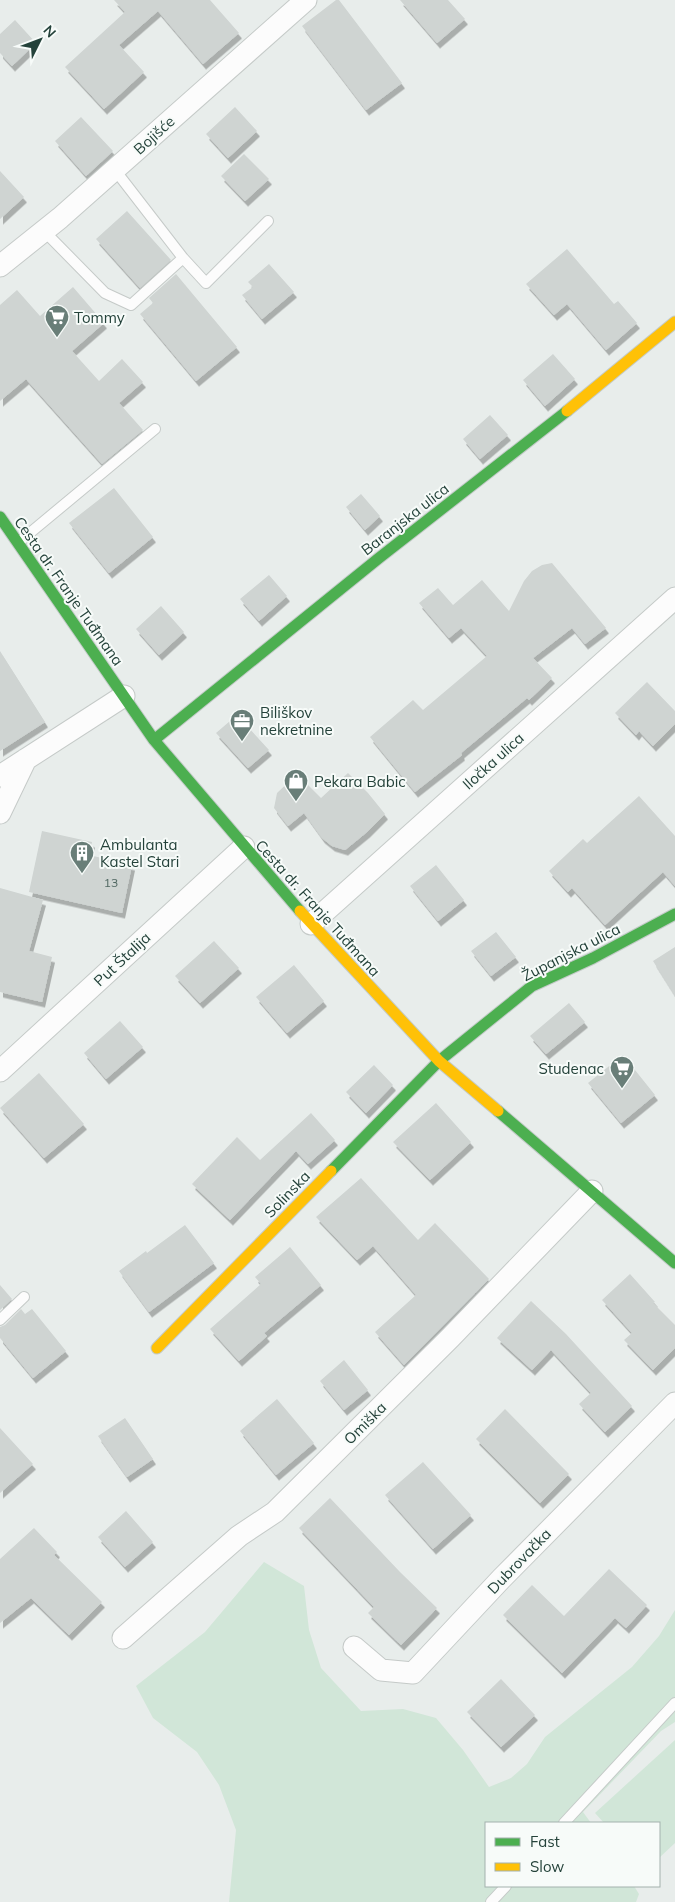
<svg xmlns="http://www.w3.org/2000/svg" width="675" height="1902" font-family="Mulish,sans-serif">
  <style>
    .green { fill: #d1e6d8 }
    .building { fill: #cfd4d2; filter: url(#shadow) }
    .lines { fill: none; stroke-linecap: round; stroke-linejoin: round }
    .lane-casing { stroke: #c5cac8; stroke-width: 12 }
    .street-casing { stroke: #c5cac8; stroke-width: 23 }
    .fast-casing { stroke: #c3cbc8; stroke-width: 13 }
    .slow-casing { stroke: #c3cbc8; stroke-width: 13 }
    .lane { stroke: #fcfcfc; stroke-width: 10 }
    .street { stroke: #fcfcfc; stroke-width: 21 }
    .fast { stroke: #4caf50; stroke-width: 11 }
    .slow { stroke: #ffc107; stroke-width: 11 }
    .labels { text-anchor: middle; dominant-baseline: central; stroke-width: 4; stroke-linejoin: round; paint-order: stroke }
    .number-label { font-size: 12px; fill: #506761 }
    .street-label { font-size: 15px; fill: #24423a; stroke: #f7fbf9 }
    .poi-label { font-size: 15px; fill: #24423a; stroke: #f7fbf9; text-anchor: start }
  </style>
  <defs>
    <filter id="shadow"><feDropShadow dx="3" dy="5.5" stdDeviation="0" flood-color="#0004"/></filter>
  </defs>
  <rect width="100%" height="100%" fill="#e8edeb"/>
  <path class="green" d="M264,1562L304,1586L309,1630L321,1668L361,1711L403,1709L436,1718L463,1750L489,1787L511,1778L527,1764L545,1737L632,1667L659,1636L675,1610V1722L661,1731L583,1812L591,1823H486V1886H634L639,1894L636,1902H229L236,1830L219,1785L197,1752L153,1718L136,1686L205,1632Z
    M675,1740V1843L659,1858V1823H604L595,1813Z"/>
  <path class="building" d="M114,0H210L239,33L203,64L158,11L119,45L144,72L104,109L65,67L125,12Z
    M336,0H339L402,83L366,110L302,26Z
    M400,0H448L465,19L437,43Z
    M15,20L36,43L12,66L0,53V34Z
    M235,107L257,131L228,158L206,134Z
    M81,117L113,151L86,176L55,141Z
    M244,154L269,179L245,201L221,176Z
    M0,171L24,197L0,219Z
    M127,211L171,260L140,288L96,239Z
    M567,249L614,304L618,301L637,323L606,350L567,304L554,315L526,284Z
    M269,264L294,292L262,319L242,295L253,287L248,282Z
    M176,274L237,347L196,381L140,314L153,303L149,298Z
    M73,287L104,323L72,351L99,381L122,359L143,382L119,403L143,430L102,464L26,379L0,401V305L17,290L40,316Z
    M553,354L575,379L545,406L523,380Z
    M490,415L508,435L480,459L463,439Z
    M114,488L153,537L109,573L69,523Z
    M361,494L380,516L365,530L346,507Z
    M552,563L606,628L585,644L572,628L533,658L552,678L529,700L527,698L461,753L462,755L415,792L370,737L413,700L423,710L487,656L461,628L449,638L419,603L438,588L453,605L482,580L509,611L524,581L532,571L542,565Z
    M269,575L287,596L259,621L240,599Z
    M161,606L184,632L159,655L136,629Z
    M0,651L45,722L0,751Z
    M647,682L675,711V724L653,746L639,731L636,735L615,713Z
    M237,715L269,750L248,768L216,733Z
    M348,773L368,793L385,814L367,832L345,850L332,846L322,838L304,813L288,826L274,808L277,793L297,774L321,798Z
    M639,796L675,836V886L663,872L605,925L572,888L568,892L549,871L583,839L587,843Z
    M42,831L92,842L89,855L132,865L122,913L29,892Z
    M436,865L464,900L438,921L410,886Z
    M0,888L43,900L29,951L52,957L42,1002L0,992Z
    M496,932L516,957L491,976L471,951Z
    M214,941L239,968L200,1003L175,976Z
    M675,947V996L653,961Z
    M294,965L324,1001L287,1033L256,997Z
    M569,1003L585,1022L546,1054L530,1036Z
    M120,1021L143,1047L106,1079L84,1053Z
    M623,1055L655,1095L621,1123L588,1083Z
    M374,1065L393,1085L366,1113L346,1092Z
    M39,1073L84,1124L44,1158L0,1108Z
    M436,1103L471,1142L430,1180L393,1142Z
    M311,1113L335,1140L308,1164L296,1151L230,1220L192,1184L237,1137L260,1160Z
    M361,1178L418,1240L435,1223L489,1279L404,1365L375,1332L416,1295L373,1246L357,1260L316,1217Z
    M185,1225L214,1263L149,1312L119,1271L146,1251L147,1253Z
    M290,1247L321,1285L264,1333L267,1336L239,1361L210,1329L261,1284L255,1277Z
    M630,1274L655,1302L653,1303L675,1325V1348L653,1370L624,1340L632,1333L602,1300Z
    M0,1285L12,1299L0,1310Z
    M531,1301L566,1334L632,1406L605,1432L579,1404L591,1393L551,1350L532,1370L497,1338Z
    M21,1309L25,1314L32,1309L66,1351L33,1378L0,1338V1327L5,1325Z
    M344,1360L368,1390L344,1410L320,1381Z
    M277,1399L314,1443L276,1475L240,1431Z
    M505,1409L569,1474L540,1503L476,1439Z
    M125,1418L153,1459L127,1477L98,1436Z
    M0,1428L33,1464L0,1493Z
    M423,1462L471,1515L433,1549L385,1495Z
    M330,1498L400,1572L437,1608L401,1645L368,1613L374,1607L299,1528Z
    M126,1511L153,1542L125,1567L98,1537Z
    M34,1528L57,1552L54,1555L102,1602L69,1635L31,1598L0,1623V1559Z
    M609,1569L647,1605L626,1628L615,1618L562,1673L503,1615L532,1585L564,1616Z
    M501,1679L535,1715L501,1747L467,1712Z"/>
  <g class="lines">
    <defs>
      <path id="lane" d="M115,170L183,258
        M44,231L105,293L131,305L183,258L206,283L268,221
        M19,542L155,429
        M0,1320L24,1297
        M564,1823L675,1703
        M491,1902L506,1886"/>
      <path id="street" d="M0,266L60,218L306,0
        M0,776L124,696
        M0,813L26,759
        M311,924L675,598
        M0,1071L244,847
        M123,1638L239,1536L275,1512L450,1338L592,1191
        M354,1647L381,1670L413,1673L501,1579L675,1403"/>
      <path id="fast" d="M0,517L154,740L300,911
        M154,740L379,558L567,411
        M498,1111L675,1263
        M331,1171L439,1061L532,986L593,958L675,914"/>
      <path id="slow" d="M567,411L675,322
        M300,911L439,1061L498,1111
        M157,1348L331,1171"/>
    </defs>
    <use href="#lane" class="lane-casing"/>
    <use href="#street" class="street-casing"/>
    <use href="#fast" class="fast-casing"/>
    <use href="#slow" class="slow-casing"/>
    <use href="#lane" class="lane"/>
    <use href="#street" class="street"/>
    <use href="#fast" class="fast"/>
    <use href="#slow" class="slow"/>
  </g>
  <defs>
    <symbol id="supermarket-pin" viewBox="-11 -11 22 30"><path d="M0 17L-7.5 6A9.5 9.5 0 1 1 7.5 6Z" fill="#697e78" stroke="#f7fbf9"/><path d="M-6-5.5h2.5l.6 2H6L4.5 2H-2.5L-4.4-4H-6ZM-1.5 3.2a1.3 1.3 0 1 0 .1 0ZM3 3.2a1.3 1.3 0 1 0 .1 0Z" fill="#fff"/></symbol>
    <symbol id="office-pin" viewBox="-11 -11 22 30"><path d="M0 17L-7.5 6A9.5 9.5 0 1 1 7.5 6Z" fill="#697e78" stroke="#f7fbf9"/><path d="M-6-3h4V-5.5h4V-3h4V5H-6ZM-1-4.5V-3h2v-1.5ZM-6 0V1H6V0Z" fill="#fff"/></symbol>
    <symbol id="shop-pin" viewBox="-11 -11 22 30"><path d="M0 17L-7.5 6A9.5 9.5 0 1 1 7.5 6Z" fill="#697e78" stroke="#f7fbf9"/><path d="M-5-2.5h2.3a2.7 3.5 0 0 1 5.4 0H5L5.5 6h-11ZM-1.5-2.5h3a1.5 2.3 0 0 0-3 0Z" fill="#fff"/></symbol>
    <symbol id="building-pin" viewBox="-11 -11 22 30"><path d="M0 17L-7.5 6A9.5 9.5 0 1 1 7.5 6Z" fill="#697e78" stroke="#f7fbf9"/><path d="M-4-6H4V6H1V3H-1V6H-4ZM-2.5-4.3h1.7v1.8h-1.7ZM.8-4.3h1.7v1.8H.8ZM-2.5-1h1.7V.8h-1.7ZM.8-1h1.7V.8H.8Z" fill="#fff"/></symbol>
  </defs>
  <g fill-rule="evenodd">
    <use href="#supermarket-pin" x="43" y="303" width="28" height="38"/>
    <use href="#office-pin" x="228" y="707" width="28" height="38"/>
    <use href="#shop-pin" x="282" y="767" width="28" height="38"/>
    <use href="#building-pin" x="68" y="839" width="28" height="38"/>
    <use href="#supermarket-pin" x="608" y="1054" width="28" height="38"/>
  </g>
  <g class="labels">
    <g class="number-label">
      <text x="111" y="882">13</text>
    </g>
    <g class="street-label">
      <text transform="translate(154 135) rotate(-42)">Bojišće</text>
      <text transform="translate(405 519) rotate(-38)">Baranjska ulica</text>
      <text transform="translate(69 591) rotate(55)">Cesta dr. Franje Tuđmana</text>
      <text transform="translate(493 761) rotate(-42)">Iločka ulica</text>
      <text transform="translate(318 908) rotate(48)">Cesta dr. Franje Tuđmana</text>
      <text transform="translate(571 952) rotate(-27)">Županjska ulica</text>
      <text transform="translate(122 959) rotate(-43)">Put Štalija</text>
      <text transform="translate(287 1194) rotate(-46)">Solinska</text>
      <text transform="translate(365 1423) rotate(-45)">Omiška</text>
      <text transform="translate(519 1561) rotate(-46)">Dubrovačka</text>
    </g>
    <g class="poi-label">
      <text x="74" y="317">Tommy</text>
      <text x="260" y="712">Biliškov<tspan x="260" dy="17">nekretnine</tspan></text>
      <text x="314" y="781">Pekara Babic</text>
      <text x="100" y="844">Ambulanta<tspan x="100" dy="17">Kastel Stari</tspan></text>
      <text x="604" y="1068" text-anchor="end">Studenac</text>
    </g>
  </g>
  <rect x="485" y="1822" width="175" height="65" fill="#f7fbf9" stroke="#a3b1ad"/>
  <rect x="495" y="1838" width="25" height="8" fill="#4caf50" stroke="#a3b1ad"/>
  <text x="530" y="1847" font-size="15" fill="#24423a">Fast</text>
  <rect x="495" y="1863" width="25" height="8" fill="#ffc107" stroke="#a3b1ad"/>
  <text x="530" y="1872" font-size="15" fill="#24423a">Slow</text>
  <g transform="translate(40 40) rotate(48)" stroke="#f7fbf9" stroke-width="4" paint-order="stroke">
  <path d="M0-4L9 19L0 12L-9 19Z" fill="#24423a"/>
  <text y="-8" font-size="14" font-weight="bold" text-anchor="middle" fill="#24423a">N</text>
  </g>
</svg>
